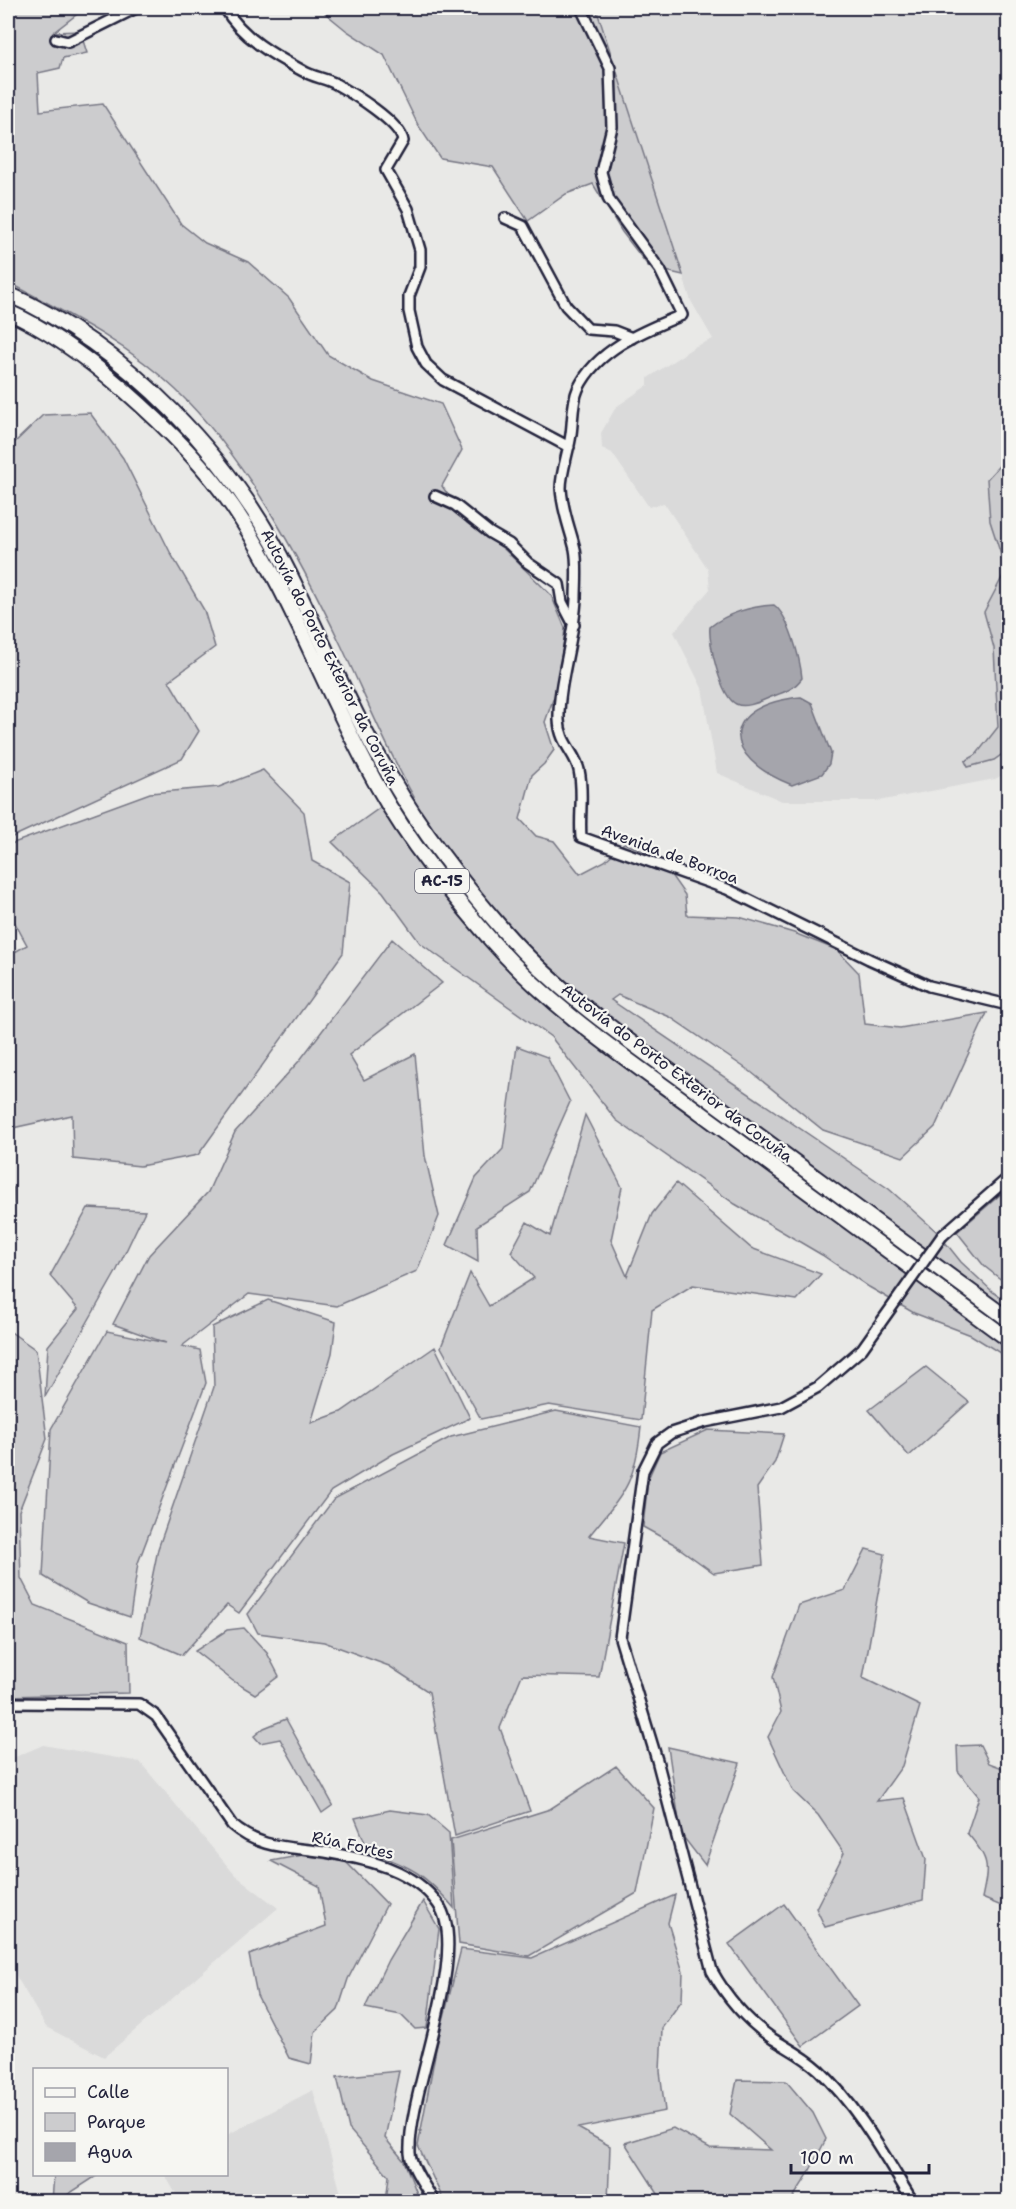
<svg xmlns="http://www.w3.org/2000/svg" width="1016" height="2209" font-family="'Shantell Sans',sans-serif">
  <style>
    .built { fill: #dadada }
    .green { fill: #ccccce; stroke: #777784; stroke-width: 1.5 }
    .water { fill: #a5a5ac; stroke: #71717f; stroke-width: 1.5 }
    .lines { fill: none; stroke-linecap: round; stroke-linejoin: round }
    .minor-casing { stroke: #22223b; stroke-width: 14 }
    .highway-casing { stroke: #22223b; stroke-width: 18 }
    .minor { stroke: #f6f6f2; stroke-width: 9 }
    .highway { stroke: #f6f6f2; stroke-width: 14 }
    .minor-bridge-casing { stroke: #22223b; stroke-width: 14; stroke-linecap: butt }
    .minor-bridge { stroke: #f6f6f2; stroke-width: 9 }
    .labels { text-anchor: middle; dominant-baseline: central; stroke-width: 4.5; stroke-linejoin: round; paint-order: stroke }
    .shield { fill: #f6f6f2; stroke: #626272; stroke-width: 1.5 }
    .shield-label { font-size: 15px; font-weight: bold; fill: #22223b }
    .street-label { font-size: 16px; fill: #22223b; stroke: #f6f6f2 }
  </style>
  <rect width="100%" height="100%" fill="#e9e9e7"/>
  <filter id="ink" filterUnits="userSpaceOnUse"><feTurbulence type="fractalNoise" baseFrequency=".0167" numOctaves="2"/><feDisplacementMap in="SourceGraphic" scale="12" xChannelSelector="R" yChannelSelector="G"/><feConvolveMatrix kernelMatrix="1 2 1 2 8 2 1 2 1" color-interpolation-filters="sRGB"/></filter>
  <g filter="url(#ink)">
    <path class="built" d="M597,8H1008V772L995,779L878,801H782L717,773L702,688L674,632L710,589L708,569L664,503L649,507L612,453L602,448L601,433L616,407L648,385V378L694,347L713,339L691,301Z
      M43,1745L140,1762L235,1875L278,1908L104,2057L46,2027L8,1962V1760Z
      M313,2090L343,2201H180L165,2175L226,2174L227,2135Z"/>
    <path class="green" d="M8,8H85L54,32L80,31L87,53L63,58L60,68L38,73L40,111L103,104L181,224L205,243L248,262L289,298L328,355L373,381L441,404L462,450L442,486L467,523L504,549L551,595L565,628L560,680L545,722L554,750L544,764L532,775L520,819L536,836L554,841L580,874L605,861L624,843L659,858L685,895L687,915L739,917L794,933L837,950L859,973L865,1024L900,1028L987,1013L935,1127L903,1157L823,1130L751,1072L670,1017L618,995L611,1000L889,1189L937,1232L961,1262L993,1292L1008,1302V1358L971,1335L914,1313L869,1287L822,1255L735,1204L616,1120L551,1037L420,943L383,892L332,842L381,807L414,797C386,748 365,696 341,645C300,559 245,456 176,390C127,343 66,313 8,282Z
      M327,8H596L683,275L649,267L622,232L593,184L566,194L528,221L493,167L440,158L418,125L384,55L347,31L325,13Z
      M90,413L123,458L171,554L204,610L215,647L169,681L199,731L182,759L8,839V438L12,445L43,415Z
      M1008,456V750L994,760L968,767L965,761L976,755L998,727L994,648L984,612L1006,570L990,521L987,479Z
      M263,770L304,812L312,861L350,882L343,953L198,1155L140,1166L73,1159L72,1115L8,1129V956L27,945L8,910V845L150,793L219,787Z
      M392,939L442,983L349,1055L364,1080L415,1054L425,1156L439,1216L417,1271L337,1306L249,1294L182,1346L200,1350L206,1383L138,1563L130,1617L88,1603L43,1576L51,1429L107,1331L166,1343L113,1324L149,1255L208,1192L235,1132L300,1060Z
      M517,1046L547,1057L570,1102L530,1192L477,1226L478,1262L447,1245L476,1178L503,1149Z
      M585,1115L622,1187L611,1240L627,1276L652,1214L676,1183L751,1248L821,1274L797,1300L693,1285L652,1310L641,1420L549,1405L481,1419L441,1347L470,1273L489,1306L534,1278L511,1252L527,1222L550,1236Z
      M8,1185L13,1188L12,1241L8,1243Z
      M1008,1188V1285L984,1266L957,1232Z
      M88,1208L145,1211L116,1272L45,1397L48,1346L78,1309L50,1276Z
      M268,1300L336,1322L332,1353L311,1423L341,1412L435,1347L470,1418L393,1454L331,1491L239,1613L227,1605L182,1655L140,1637L158,1549L214,1387L212,1327Z
      M8,1330L36,1350L47,1439L19,1511L21,1578L35,1605L128,1642L129,1693L8,1696Z
      M926,1367L969,1402L909,1456L869,1410Z
      M556,1411L641,1427C635,1485 624,1493 589,1536L624,1543L599,1677L522,1675L500,1728L530,1811L455,1836L429,1692L389,1666L324,1642L258,1633L248,1614L334,1499L451,1437Z
      M708,1430L784,1434L775,1462L757,1488L763,1565L714,1573L672,1543L643,1527L648,1479L660,1452Z
      M866,1549L885,1554L863,1678L920,1706L902,1766L877,1801L904,1798L926,1859L923,1900L825,1927L816,1908L844,1853L818,1815L793,1791L768,1737L781,1712L773,1677L799,1605L845,1590Z
      M244,1628L267,1653L279,1676L255,1694L233,1681L195,1651L227,1630Z
      M286,1719L333,1805L322,1813L280,1739L260,1743L254,1736L264,1728Z
      M980,1745L989,1763L1008,1770L1006,1908L982,1898C989,1865 990,1859 967,1833L979,1797L958,1771L957,1746Z
      M668,1747L740,1763L705,1865L681,1834Z
      M616,1766L654,1808L637,1893L529,1956L459,1944L451,1840L550,1809Z
      M390,1810L428,1815L449,1833L454,1908C425,1874 411,1866 369,1852L355,1818Z
      M303,1855L346,1862L387,1904L348,1979L338,2010L315,2032L311,2064L289,2058L257,1995L249,1955L326,1926L319,1886L271,1861Z
      M675,1895L668,1923L683,1972L682,2000L662,2028L660,2071L665,2111L578,2128L610,2146L608,2201H444L418,2146L436,2049L461,1949L532,1958Z
      M423,1901L439,1929L427,2028L415,2029L401,2015L365,2008L388,1960Z
      M784,1904L858,2006L803,2046L729,1944Z
      M399,2071L385,2138L404,2161L420,2201H386L389,2176L349,2129L337,2077Z
      M737,2080L786,2081L813,2113L826,2139L807,2176L791,2201H650L660,2197L625,2143L673,2128L710,2148L771,2150L730,2114Z
      M54,2175V2174L98,2175L58,2201H52Z"/>
    <path class="water" d="M774,605C789,616 800,658 802,678C793,690 785,692 771,697C761,701 746,709 736,704C721,697 708,643 710,627C727,613 752,606 774,605Z
      M801,697L812,703L831,753L829,764L822,774L792,785C719,757 720,705 801,697Z"/>
    <g class="lines">
      <defs>
        <path id="minor" d="M225,8C241,37 275,56 303,71C313,77 324,78 334,83C352,93 400,122 403,141L386,170L408,209L420,250V267L409,296V311L417,347L426,364L443,380L569,447
          M581,8L610,68L612,127L601,172L609,200L660,270L682,315C643,331 597,349 578,389C572,402 573,421 571,434C569,451 561,471 561,488C562,510 570,528 575,549C578,564 576,584 576,599C574,640 558,683 559,720C560,744 575,752 579,770C584,793 579,814 581,837L727,889L869,959L929,986L1008,1005
          M56,39L68,42L136,8
          M505,218L523,226L566,306L588,329L614,331L632,338
          M435,496L455,505L490,533L509,544L528,563L559,584L562,602L574,625
          M942,1236L1008,1178
          M896,1301L862,1349L818,1387L781,1407L705,1422L671,1433L657,1443L643,1471L620,1638L657,1760L712,1971C727,1998 747,2021 773,2039C789,2049 805,2057 819,2070C859,2108 884,2155 913,2202
          M8,1703L139,1704L156,1716L232,1825C262,1851 294,1846 331,1853C370,1860 414,1870 438,1904C472,1951 407,2093 410,2153C411,2168 427,2188 434,2202"/>
        <path id="highway" d="M8,294C126,346 233,459 289,573C324,643 353,716 394,783C425,836 463,884 503,930C562,998 641,1049 713,1102C811,1174 910,1247 1008,1319
          M8,312C50,330 88,359 123,389C163,424 203,463 233,507C292,594 326,696 378,787C409,843 450,892 491,940C550,1008 629,1060 701,1113C803,1188 906,1264 1008,1339"/>
      </defs>
      <use href="#minor" class="minor-casing"/>
      <use href="#highway" class="highway-casing"/>
      <use href="#minor" class="minor"/>
      <use href="#highway" class="highway"/>
      <defs>
        <path id="minor-bridge" d="M896,1301L942,1236"/>
      </defs>
      <use href="#minor-bridge" class="minor-bridge-casing"/>
      <use href="#minor-bridge" class="minor-bridge"/>
    </g>
  </g>
  <g class="labels">
    <rect class="shield" x="415" y="869" width="54" height="24" rx="4.5"/>
    <g class="shield-label">
      <text x="442" y="881">AC-15</text>
    </g>
    <g class="street-label">
      <text transform="translate(330 657) rotate(63)">Autovía do Porto Exterior da Coruña</text>
      <text transform="translate(670 854) rotate(20)">Avenida de Borroa</text>
      <text transform="translate(677 1073) rotate(37)">Autovía do Porto Exterior da Coruña</text>
      <text transform="translate(353 1845) rotate(12)">Rúa Fortes</text>
    </g>
  </g>
  <rect width="1016" height="2209" fill="none" stroke="#f6f6f2" stroke-width="30"/>
  <rect x="15" y="15" width="986" height="2179" fill="none" stroke="#22223b" stroke-width="2" filter="url(#ink)"/>
  <rect x="33" y="2068" width="195" height="108" fill="#f6f6f2" stroke="#a1a1a9" stroke-width="1.5"/>
  <rect x="45" y="2088" width="30" height="9" fill="#f6f6f2" stroke="#a1a1a9" stroke-width="1.5"/>
  <text x="87" y="2098" font-size="18" fill="#22223b">Calle</text>
  <rect x="45" y="2113" width="30" height="18" fill="#ccccce" stroke="#a1a1a9" stroke-width="1.5"/>
  <text x="87" y="2128" font-size="18" fill="#22223b">Parque</text>
  <rect x="45" y="2143" width="30" height="18" fill="#a5a5ac" stroke="#a1a1a9" stroke-width="1.5"/>
  <text x="87" y="2158" font-size="18" fill="#22223b">Agua</text>
  <path d="M791 2164v9h138v-9" fill="none" stroke="#22223b" stroke-width="3"/>
  <text x="800" y="2164" font-size="18" fill="#22223b" stroke="#f6f6f2" stroke-width="4.5" paint-order="stroke">100 m</text>
</svg>
